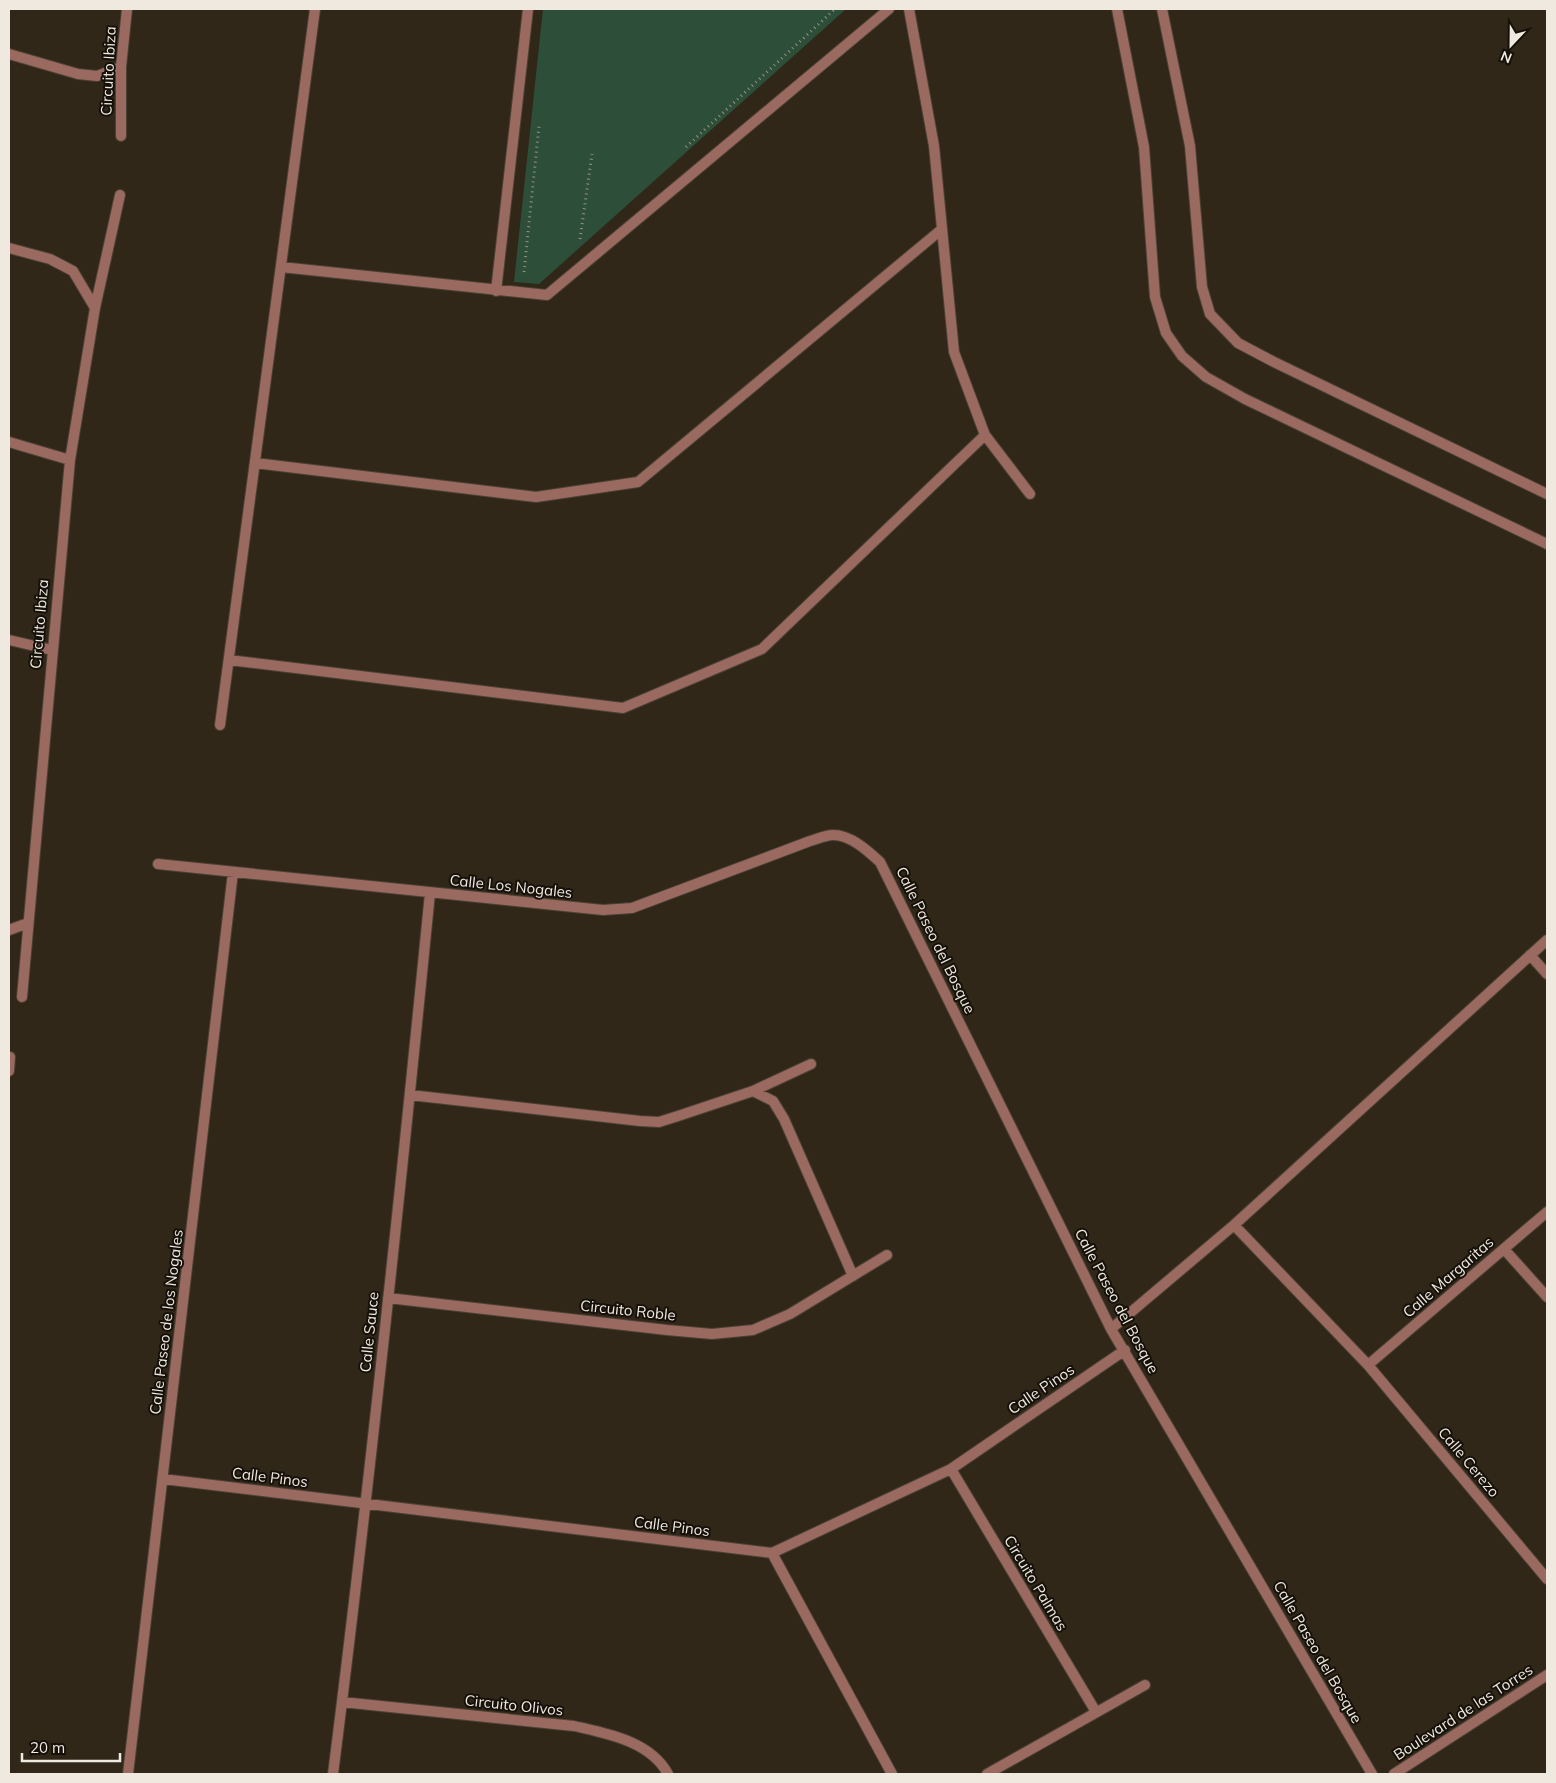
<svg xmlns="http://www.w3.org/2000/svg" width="1556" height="1783" font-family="Mulish,sans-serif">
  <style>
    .green { fill: #2d4f39 }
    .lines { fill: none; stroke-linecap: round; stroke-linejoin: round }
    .street-casing { stroke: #4b4234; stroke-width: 12 }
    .path { stroke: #989184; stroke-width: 3; stroke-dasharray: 1 4; stroke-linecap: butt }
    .street { stroke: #9a6960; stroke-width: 10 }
    .labels { text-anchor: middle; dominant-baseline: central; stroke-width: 4; stroke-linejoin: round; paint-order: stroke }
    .street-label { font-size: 15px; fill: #efe9df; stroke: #15110a }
  </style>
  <rect width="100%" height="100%" fill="#302718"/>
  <path class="green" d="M543,9H846L539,284L514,282Z"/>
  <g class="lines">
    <defs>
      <path id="street" d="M909,9L934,146L954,352L985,435L1030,494
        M1117,9L1144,147L1155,297L1166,333L1182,356L1206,377L1245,399L1547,544
        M1162,9L1190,146L1202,287L1210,314L1238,343L1274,362L1547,494
        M9,54L78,74L97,76L121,67
        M121,136V67L127,9
        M9,248L50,259L73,271L95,308
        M281,267L547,295L889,9
        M496,291L528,9
        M9,442L70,460
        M255,463L536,497L638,482L942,229
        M9,640L52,650
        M229,660L623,708L762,649L985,435
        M220,725L315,9
        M158,864L603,910L632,908L810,841C817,839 826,835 833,835C851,835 868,851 880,862L1111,1329L1372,1774
        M9,930L28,923
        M1530,955L1547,974
        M22,997L70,460L95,308L120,195
        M9,1071L10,1057
        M753,1091L773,1101L784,1119L853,1276
        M410,1095L640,1121L659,1122L678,1116L753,1091L811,1064
        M1234,1225L1368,1365L1547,1579
        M1504,1249L1547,1297
        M388,1298L667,1330L712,1334L753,1330L790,1314L887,1255
        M1111,1329L1234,1225L1547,940
        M1368,1365L1547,1212
        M951,1469L1096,1712
        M163,1479L772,1553L951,1469L1125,1350
        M772,1553L892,1774
        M342,1702L574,1726C608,1734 650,1741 668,1774
        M128,1774L233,872
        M333,1774C370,1481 401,1187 430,893
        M987,1774L1145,1685
        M1394,1774L1547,1675"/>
    </defs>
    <use href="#street" class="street-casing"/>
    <path class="path" d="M686,147L835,9
      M580,239L592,154
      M524,272L539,126"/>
    <use href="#street" class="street"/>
  </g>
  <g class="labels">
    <g class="street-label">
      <text transform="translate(108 71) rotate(-87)">Circuito Ibiza</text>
      <text transform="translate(39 624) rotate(-85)">Circuito Ibiza</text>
      <text transform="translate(511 886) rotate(6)">Calle Los Nogales</text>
      <text transform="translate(936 940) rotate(64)">Calle Paseo del Bosque</text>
      <text transform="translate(1448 1277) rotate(-41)">Calle Margaritas</text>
      <text transform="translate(1117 1301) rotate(62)">Calle Paseo del Bosque</text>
      <text transform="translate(628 1310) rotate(6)">Circuito Roble</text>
      <text transform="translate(166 1322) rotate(-83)">Calle Paseo de los Nogales</text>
      <text transform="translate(369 1332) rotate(-84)">Calle Sauce</text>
      <text transform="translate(1041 1389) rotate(-34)">Calle Pinos</text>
      <text transform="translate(1469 1462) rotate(50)">Calle Cerezo</text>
      <text transform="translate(270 1477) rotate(7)">Calle Pinos</text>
      <text transform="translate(672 1526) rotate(7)">Calle Pinos</text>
      <text transform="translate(1036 1583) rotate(59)">Circuito Palmas</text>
      <text transform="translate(1318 1652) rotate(60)">Calle Paseo del Bosque</text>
      <text transform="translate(514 1705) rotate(6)">Circuito Olivos</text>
      <text transform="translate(1463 1712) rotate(-33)">Boulevard de las Torres</text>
    </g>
  </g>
  <rect width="1556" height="1783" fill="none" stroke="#efe9df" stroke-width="20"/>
  <g transform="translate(1511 45) rotate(202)" stroke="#15110a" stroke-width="4" paint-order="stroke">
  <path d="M0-4L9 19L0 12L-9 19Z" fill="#efe9df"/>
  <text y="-8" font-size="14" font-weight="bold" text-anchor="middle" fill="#efe9df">N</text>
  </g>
  <path d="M22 1753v8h98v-8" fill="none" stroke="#efe9df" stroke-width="2.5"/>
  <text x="30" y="1753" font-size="15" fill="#efe9df" stroke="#15110a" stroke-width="4" paint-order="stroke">20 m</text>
</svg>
